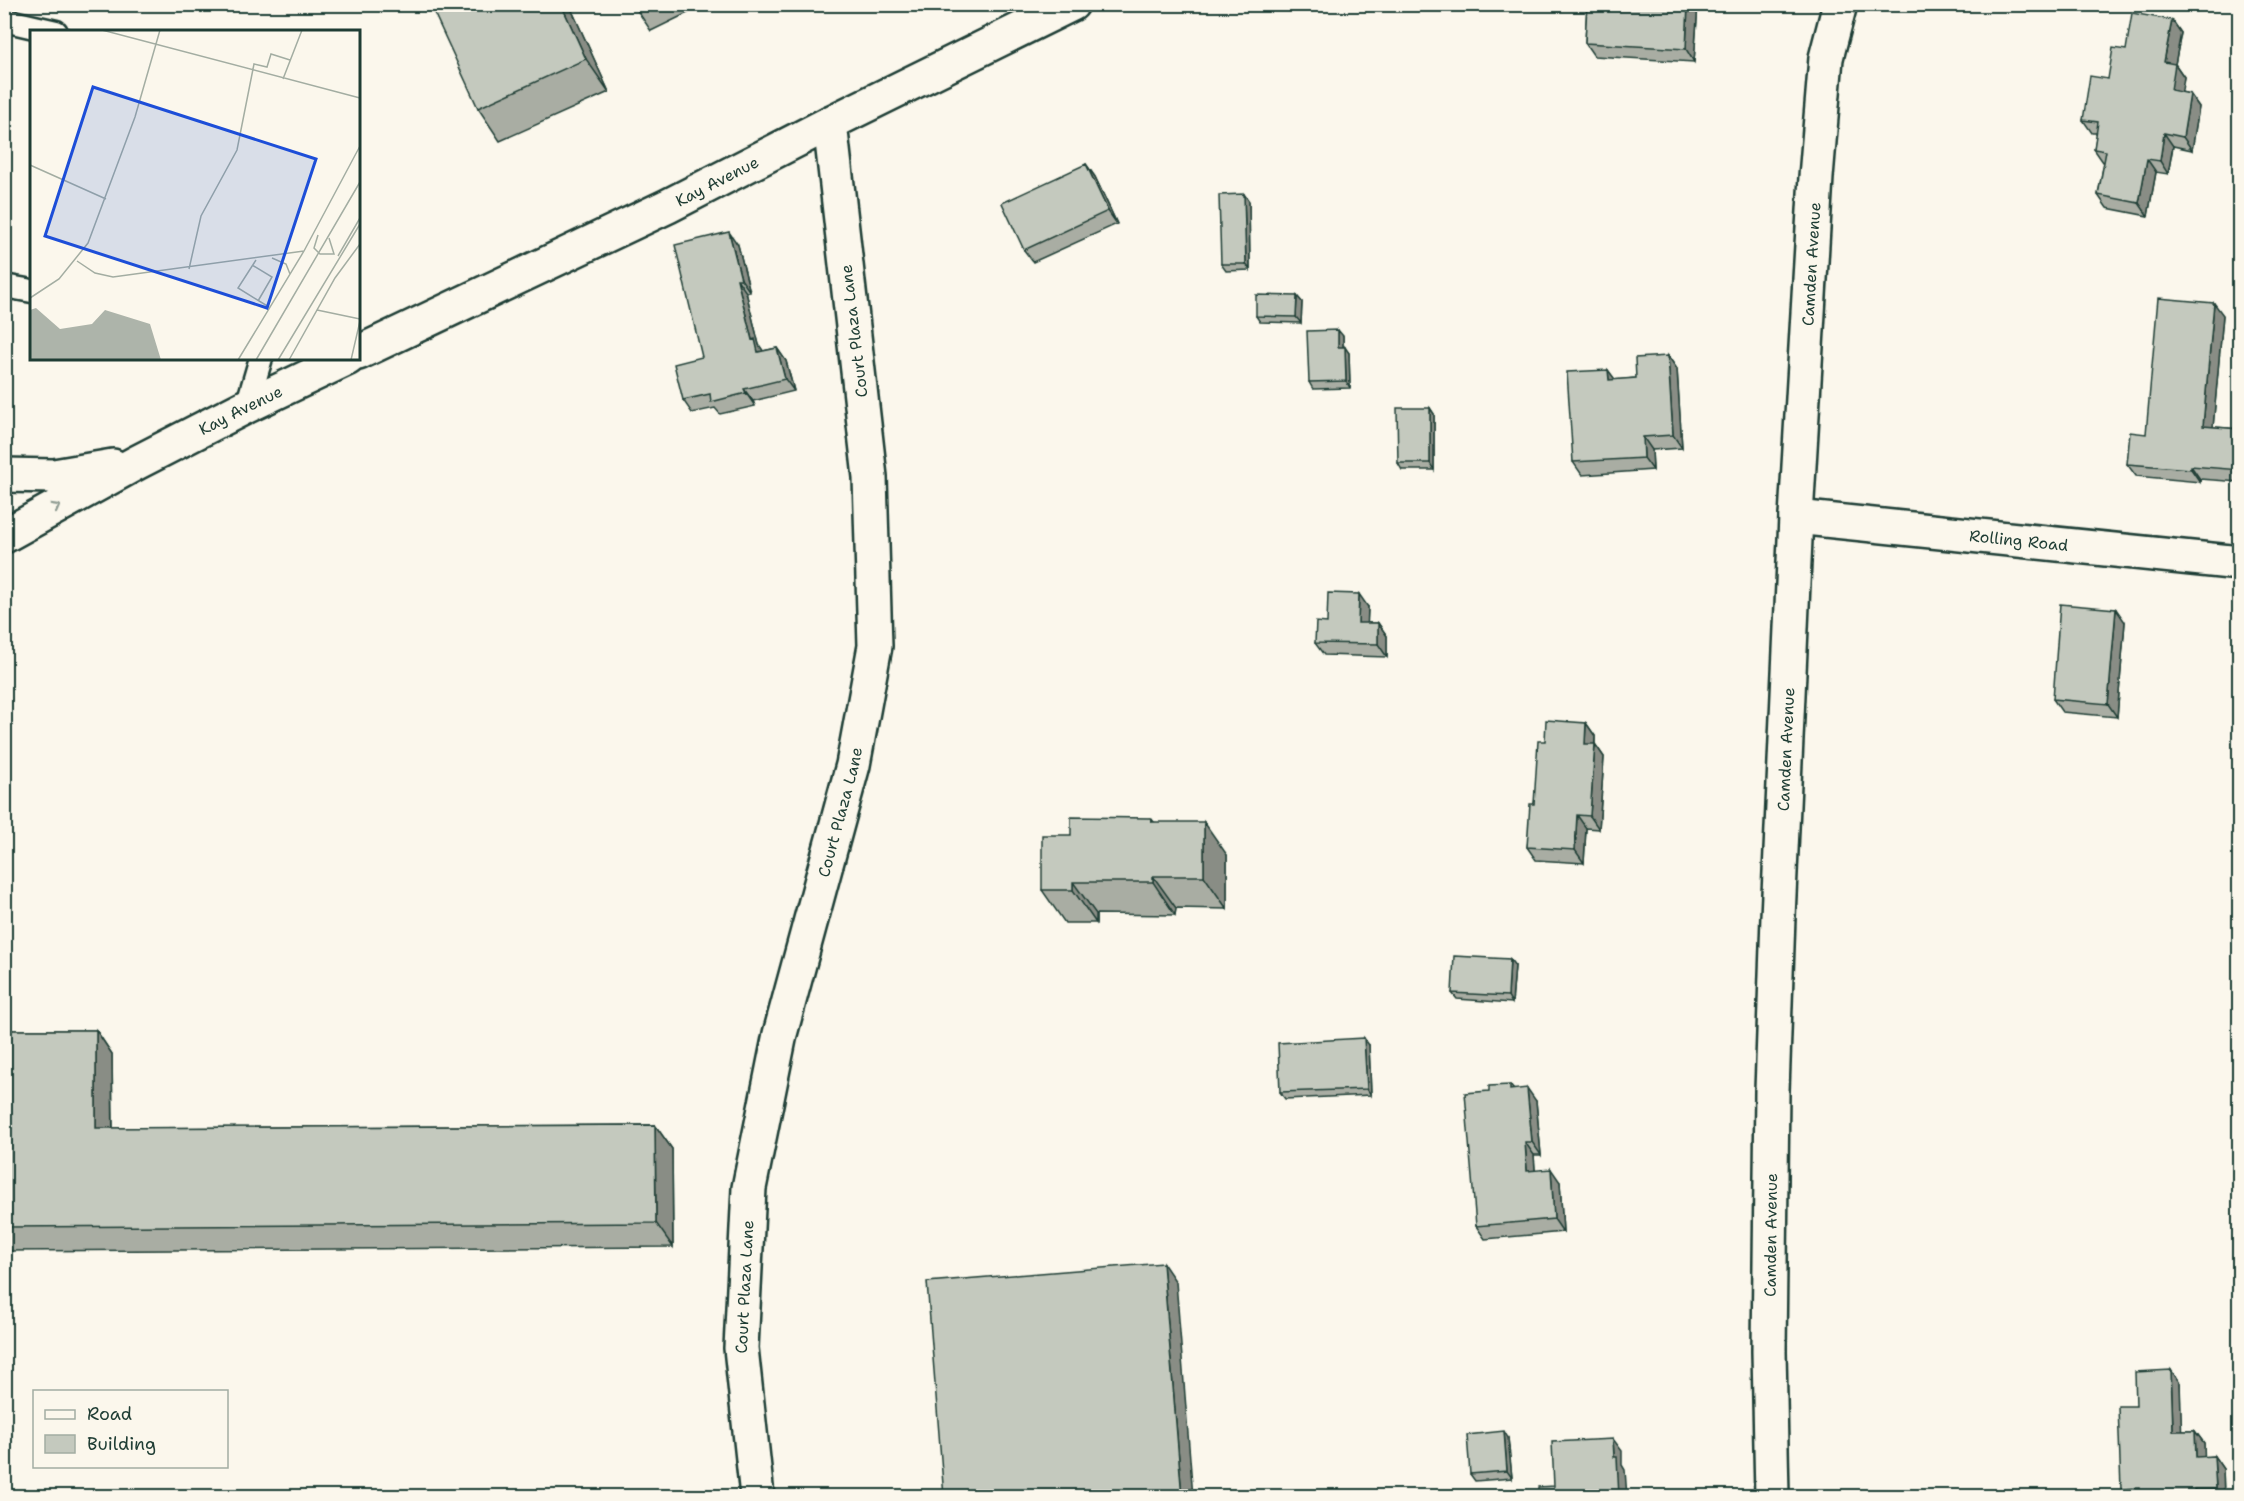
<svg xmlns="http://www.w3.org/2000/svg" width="2244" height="1501" font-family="'Shantell Sans',sans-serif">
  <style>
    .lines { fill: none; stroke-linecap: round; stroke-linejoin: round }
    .lane-casing { stroke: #1f3d34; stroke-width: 27 }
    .street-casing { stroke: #1f3d34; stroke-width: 38 }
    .secondary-casing { stroke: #1f3d34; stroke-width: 38 }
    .lane { stroke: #fbf7ec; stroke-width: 22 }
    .street { stroke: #fbf7ec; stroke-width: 33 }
    .secondary { stroke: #fbf7ec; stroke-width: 33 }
    .wall { fill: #a9ada3; stroke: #1f3d34; stroke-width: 1.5 }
    .shaded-wall { fill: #898d85; stroke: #1f3d34; stroke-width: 1.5 }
    .building { fill: #c4c9be; stroke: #1f3d34; stroke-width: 1.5 }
    .oneway { stroke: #8d9a90 }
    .labels { text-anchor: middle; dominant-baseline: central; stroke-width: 6; stroke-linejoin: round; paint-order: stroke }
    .street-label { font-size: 16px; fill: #1f3d34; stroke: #fbf7ec }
    .inset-road { fill: none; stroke: #a3ada2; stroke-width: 1.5 }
    .view { fill: #1d4ed8; fill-opacity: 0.15; stroke: #1d4ed8; stroke-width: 3 }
    .inset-edge { fill: none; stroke: #1f3d34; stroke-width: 3 }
  </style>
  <rect width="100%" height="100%" fill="#fbf7ec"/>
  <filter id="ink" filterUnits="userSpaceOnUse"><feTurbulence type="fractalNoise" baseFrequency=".0167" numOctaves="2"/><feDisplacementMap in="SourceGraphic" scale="12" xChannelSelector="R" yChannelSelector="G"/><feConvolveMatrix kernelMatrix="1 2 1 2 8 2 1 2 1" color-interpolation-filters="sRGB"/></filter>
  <g filter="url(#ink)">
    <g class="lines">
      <defs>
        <path id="lane" d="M4,20L56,32
          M4,286L32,291
          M247,406L261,358"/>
        <g id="street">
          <path id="s1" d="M358,353L668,206L830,123L1072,4"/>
          <path d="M4,475L54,476L113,466"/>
          <path id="s2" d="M1796,517L2240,563"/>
          <path id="s3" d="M4,536L136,463L247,406L348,358"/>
          <path id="s4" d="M757,1496L741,1348L749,1188L780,1034L853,765L875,646L870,477L830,123"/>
        </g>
        <g id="secondary">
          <path id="s5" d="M1772,1496L1769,1351L1772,1091L1778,917L1796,517L1816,177L1826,58L1840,4"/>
        </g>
      </defs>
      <use href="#lane" class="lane-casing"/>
      <use href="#street" class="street-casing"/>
      <use href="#secondary" class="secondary-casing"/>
      <use href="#lane" class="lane"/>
      <use href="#street" class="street"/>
      <use href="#secondary" class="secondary"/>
    </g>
    <path class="wall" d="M569,4L609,92L500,141L478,108Z
      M633,4H706L651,31Z
      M1587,4H1698L1694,62L1594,56L1585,43Z
      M2172,20L2181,33L2175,64L2184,77L2181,92L2190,94L2199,107L2192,150L2173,146L2168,174L2156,172L2148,216L2107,208L2098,195L2104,162H2103L2094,149L2097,133H2092L2083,120L2108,79Z
      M1086,164L1095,177L1117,224L1033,262L1024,250Z
      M1249,201L1250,270L1226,271L1221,264Z
      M738,245L750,292H746L759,345L763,351L777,348L786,361L794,391L753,401L755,406L720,414L715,408L692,413L683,400L702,357Z
      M2240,261V307L2232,297Z
      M1297,296L1302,302L1301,323L1260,322L1256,316Z
      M2223,315L2213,427L2240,429V482L2200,479V482L2136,476L2127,464Z
      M1343,336V347L1349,353L1350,388L1313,389L1309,382Z
      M1668,356L1677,369L1682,448L1652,450L1653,470L1582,475L1573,462L1608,370L1615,380L1636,378Z
      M1430,408L1434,414V470H1402L1398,463Z
      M1368,607L1367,623H1378L1387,636V657L1324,655L1315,643L1327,623Z
      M2125,622L2117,717L2062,712L2053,699Z
      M1586,723L1595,736V744L1604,757L1599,829L1586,828L1584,863L1536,860L1527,847L1534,804L1545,741Z
      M1151,818L1154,822L1227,855V909L1176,908L1175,915L1096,914V923H1065L1042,890L1071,835Z
      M1515,966L1512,1003L1457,999L1452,993Z
      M4,1030H96L112,1054L113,1128L655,1125L672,1149L673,1247L4,1251Z
      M1369,1045L1371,1095L1285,1099L1280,1092Z
      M1510,1085L1513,1089L1536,1101L1541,1155H1534L1535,1171L1560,1182L1563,1232L1485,1239L1476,1226L1489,1091Z
      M2180,1383L2181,1431H2195L2204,1443V1457L2214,1456L2223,1469L2224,1497H2126L2121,1489L2136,1406Z
      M1508,1438L1512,1478L1475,1481L1470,1474Z"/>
    <path class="shaded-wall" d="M561,4H569L609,92L586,59Z
      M1688,4H1698L1694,62L1686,49Z
      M2172,20L2181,33L2175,64L2184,77L2180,103L2171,90L2164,62Z
      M2190,94L2199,107L2192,150L2183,137Z
      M2164,133L2173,146L2168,174L2160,161Z
      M2147,159L2156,172L2148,216L2139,203Z
      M1086,164L1095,177L1117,224L1108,211Z
      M1244,194L1249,201L1250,270L1246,264Z
      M729,232L738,245L750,292L741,279Z
      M737,279L746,292L759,345L764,352H758L752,340Z
      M1297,296L1302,302L1301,323L1296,317Z
      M2214,303L2223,315L2212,439L2203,426Z
      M1338,330L1343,336V354L1338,347Z
      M1345,347L1349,353L1350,388L1346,381Z
      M777,348L786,361L794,391L785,379Z
      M1668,356L1677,369L1682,448L1673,435Z
      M1608,370L1617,382L1609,380Z
      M744,389L753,401L755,406L746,393Z
      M1430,408L1434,414V470L1430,463Z
      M1643,437L1652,450L1653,470L1644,458Z
      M2191,466L2200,479V482L2191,469Z
      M1359,594L1368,607L1367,635L1358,623Z
      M2116,609L2125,622L2117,717L2108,704Z
      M1378,623L1387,636V657L1378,644Z
      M1586,723L1595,736L1594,757L1585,744Z
      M1595,744L1604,757L1599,829L1590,816Z
      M1577,815L1586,828L1584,863L1575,850Z
      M1204,822L1227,855V909L1204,876Z
      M1153,876L1176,908L1175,915L1153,882Z
      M1073,882L1096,914V923L1073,890Z
      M1510,959L1515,966L1512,1003L1508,996Z
      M96,1030L112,1054L113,1152L96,1128Z
      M1364,1038L1369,1045L1371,1095L1367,1089Z
      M1527,1088L1536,1101L1541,1155L1532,1142Z
      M655,1125L672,1149L673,1247L656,1223Z
      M1525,1142L1534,1155L1536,1184L1527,1171Z
      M1551,1169L1560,1182L1563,1232L1554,1219Z
      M1163,1263L1176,1282L1193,1497H1182Z
      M2171,1370L2180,1383L2182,1444L2173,1431Z
      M1504,1431L1508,1438L1512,1478L1507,1471Z
      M2195,1431L2204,1443L2205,1470L2196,1457Z
      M1613,1439L1622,1451V1465L1625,1470L1627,1497H1619L1614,1457Z
      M2214,1456L2223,1469L2224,1497H2221L2216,1489Z
      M2194,1489L2199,1497H2194Z"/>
    <path class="building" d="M430,4H561L586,59L478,108Z
      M1587,4H1688L1686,49L1585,43Z
      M2132,13L2172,20L2164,62L2175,64L2171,90L2190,94L2183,137L2164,133L2160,161L2147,159L2139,203L2098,195L2106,151L2094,149L2098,122L2083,120L2090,76L2108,79L2113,48L2126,50Z
      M1086,164L1108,211L1024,250L1002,203Z
      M1244,194L1246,264H1221L1219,195Z
      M729,232L741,279H737L752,340L755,339L758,352L777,348L785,379L744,389L746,393L711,402L710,394L683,400L674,364L702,357L675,245Z
      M2240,261V298L2232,297Z
      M1256,295L1297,296L1296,317L1256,316Z
      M2158,298L2214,303L2203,426L2240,429V470L2191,466V469L2127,464L2130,432L2146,434Z
      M1338,330V347H1345L1346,381L1309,382L1307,331Z
      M1668,356L1673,435L1643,437L1644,458L1573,462L1567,372L1608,370L1609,380L1636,378L1635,358Z
      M1397,408H1430V463H1398Z
      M1328,593L1359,594L1358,623H1378V644L1315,643L1316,622L1327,623Z
      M2060,604L2116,609L2108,704L2053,699Z
      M1546,720L1586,723L1585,744H1595L1590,816L1577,815L1575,850L1527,847L1530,804H1534L1538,741H1545Z
      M1071,817L1151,818L1152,822H1204V876H1153V882H1073V890H1042V835H1071Z
      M1454,956L1510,959L1508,996L1452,993Z
      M4,1030H96V1128L655,1125L656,1223L4,1227Z
      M1364,1038L1367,1089L1280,1092L1278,1043Z
      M1510,1085V1090L1527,1088L1532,1142H1525L1527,1171L1551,1169L1554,1219L1476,1226L1465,1093L1489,1091V1086Z
      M1163,1263L1182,1497H944L927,1282Z
      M2171,1370L2173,1431H2195L2196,1457L2214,1456L2216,1489H2194V1497H2140L2139,1488L2121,1489L2118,1406H2136L2135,1372Z
      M1504,1431L1507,1471L1470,1474L1467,1435Z
      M1613,1439L1614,1457H1617L1619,1497H1538V1487L1554,1486L1552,1442Z"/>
    <defs><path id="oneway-chevron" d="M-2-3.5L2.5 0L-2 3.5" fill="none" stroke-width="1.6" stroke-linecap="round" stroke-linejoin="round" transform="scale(1.5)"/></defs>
    <use class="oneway" href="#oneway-chevron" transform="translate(56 507) rotate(-29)"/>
  </g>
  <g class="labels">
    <g class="street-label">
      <text stroke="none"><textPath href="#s1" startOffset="398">Kay Avenue</textPath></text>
      <text stroke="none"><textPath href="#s5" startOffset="1233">Camden Avenue</textPath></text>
      <text transform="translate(854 331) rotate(-97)">Court Plaza Lane</text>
      <text stroke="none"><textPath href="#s3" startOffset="268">Kay Avenue</textPath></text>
      <text stroke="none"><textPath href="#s2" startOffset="224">Rolling Road</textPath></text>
      <text stroke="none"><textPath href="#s5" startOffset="747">Camden Avenue</textPath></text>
      <text stroke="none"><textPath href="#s4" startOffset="696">Court Plaza Lane</textPath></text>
      <text stroke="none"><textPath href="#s5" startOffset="261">Camden Avenue</textPath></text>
      <text stroke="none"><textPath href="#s4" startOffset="210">Court Plaza Lane</textPath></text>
    </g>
  </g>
  <g transform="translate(30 30)">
    <rect width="330" height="330" fill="#fbf7ec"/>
    <path d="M6,278L30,299L62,294L75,280L120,294L131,330H0V280Z" fill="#adb4aa"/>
    <path class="inset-road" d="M72,0L330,68M253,49L272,0M0,135L76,169M288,205L284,218L290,224H304L299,208M308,226L330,188M242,228L256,234L260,244M226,230L208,258L239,277M47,231L65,243L83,247L274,221M222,235L242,247L228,271M159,239L171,186L207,120L224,34L237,37L241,24L260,30M0,268L29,249L58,213L105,87L130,0M287,280L330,289M208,330L274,221L330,116M226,330L330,152M248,330L330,194M259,330L305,248L330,214M321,330L330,291"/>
    <path class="view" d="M63,57L286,129L237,278L15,206Z"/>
    <rect width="330" height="330" class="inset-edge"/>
  </g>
  <rect width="2244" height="1501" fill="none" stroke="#fbf7ec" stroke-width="24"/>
  <rect x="12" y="12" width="2220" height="1477" fill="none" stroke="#1f3d34" stroke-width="2" filter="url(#ink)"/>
  <rect x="33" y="1390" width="195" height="78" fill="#fbf7ec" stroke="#a3ada2" stroke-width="1.5"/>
  <rect x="45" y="1410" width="30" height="9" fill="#fbf7ec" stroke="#a3ada2" stroke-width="1.5"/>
  <text x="87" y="1420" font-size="18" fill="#1f3d34">Road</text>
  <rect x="45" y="1435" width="30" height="18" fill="#c4c9be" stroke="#a3ada2" stroke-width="1.5"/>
  <text x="87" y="1450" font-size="18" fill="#1f3d34">Building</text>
</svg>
